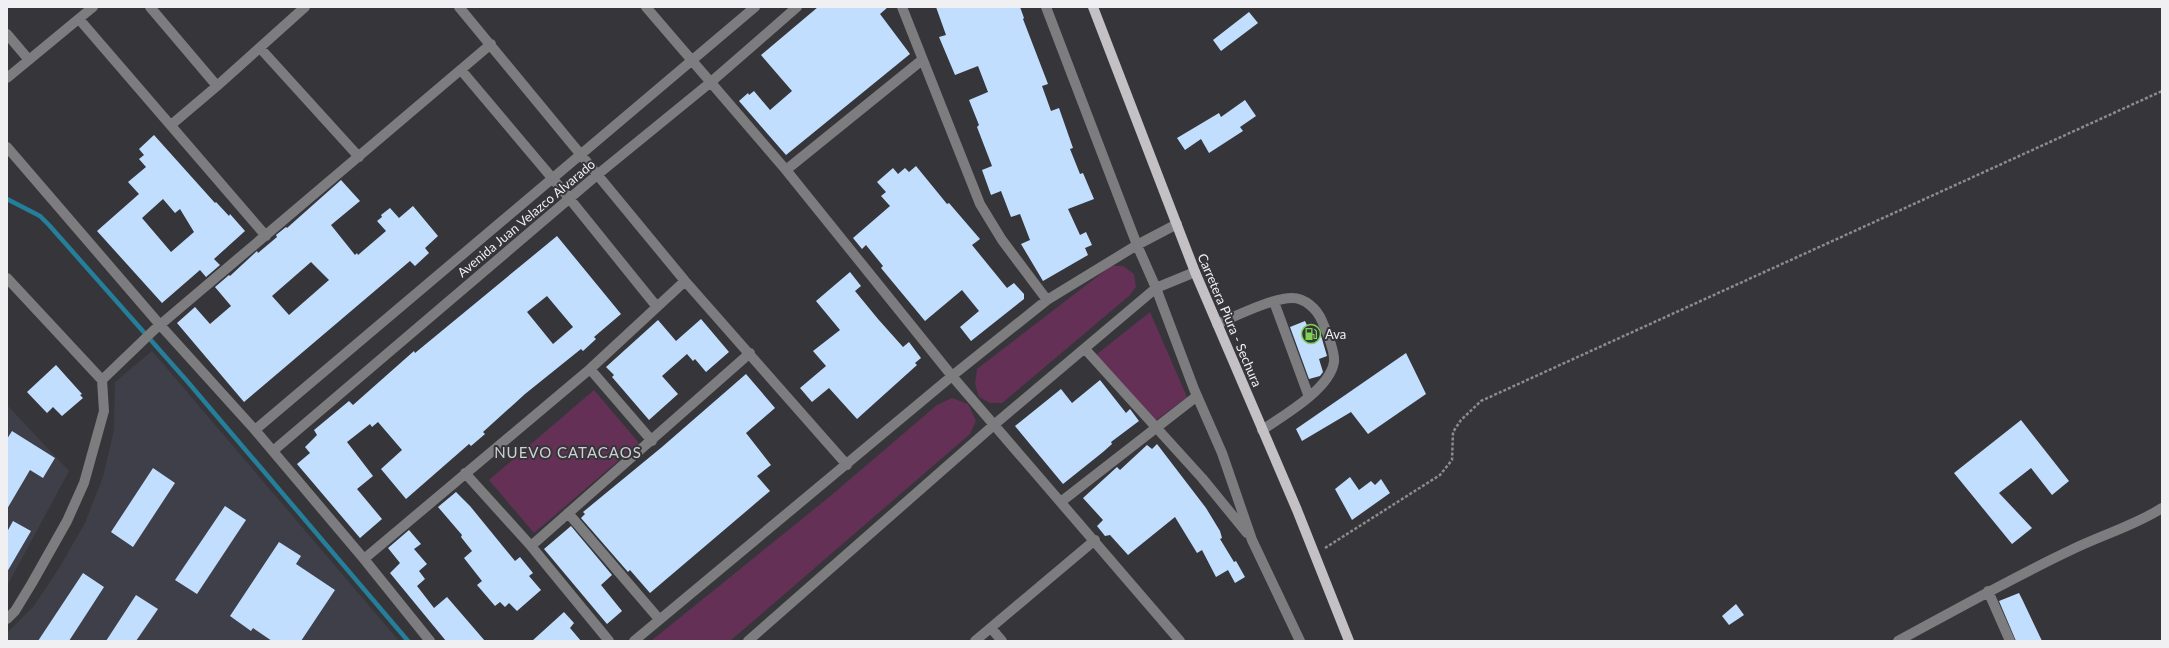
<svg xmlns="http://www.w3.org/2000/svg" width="2169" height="648" font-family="Lato,sans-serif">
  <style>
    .built { fill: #3f3f49 }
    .green { fill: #643055 }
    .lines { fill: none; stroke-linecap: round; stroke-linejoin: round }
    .stream { stroke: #257e9a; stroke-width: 4.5 }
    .building { fill: #c2deff; fill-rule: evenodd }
    .path { stroke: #8c8c8f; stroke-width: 2.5; stroke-dasharray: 3 2; stroke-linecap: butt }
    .minor { stroke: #7d7c7e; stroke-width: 10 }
    .major { stroke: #c3c1c4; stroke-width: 10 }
    .labels { text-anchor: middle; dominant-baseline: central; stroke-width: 4; stroke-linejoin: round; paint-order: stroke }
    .street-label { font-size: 13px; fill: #f0f0f2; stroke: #36363a }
    .poi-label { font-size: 13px; fill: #f0f0f2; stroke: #36363a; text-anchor: start }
    .quarter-label { font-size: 15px; letter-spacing: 1px; fill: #cfd0d4; stroke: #36363a }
  </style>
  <rect width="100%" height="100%" fill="#36363a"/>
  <path class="built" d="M152,351L399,641H7V633L34,606L58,570L85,523L103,477L114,430L115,382Z
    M7,405L69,471L7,586Z"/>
  <path class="green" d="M1111,266H1123L1134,274L1136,287L1129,296L1002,403H990L979,397L975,384L977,369Z
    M1150,312L1187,397L1155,421L1096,355Z
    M594,390L639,443L534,533L489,480Z
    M952,398L968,404L976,421L970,434L730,641H651L828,498L937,405Z"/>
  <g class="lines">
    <path class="stream" d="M7,199L40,216L49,225L187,381L408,641"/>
  </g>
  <path class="building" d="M818,7H888L880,14L910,54L786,155L739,101L748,93L749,95L754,91L770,110L792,91L761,55Z
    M936,7H1020L1024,18L1023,19L1048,84L1042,86L1051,111L1059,108L1073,148L1070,149L1080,174L1083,173L1094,199L1068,209L1080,235L1086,232L1092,245L1085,248L1088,255L1043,281L1021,244L1030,240L1020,214L1011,217L1001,191L991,195L982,170L992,166L977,127L979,125L969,100L988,92L978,66L955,75L939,37L946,35Z
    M1249,12L1258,23L1221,51L1213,40Z
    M1245,100L1256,116L1240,127L1243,131L1209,153L1201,139L1185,150L1177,138L1219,113L1221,117Z
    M154,135L215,203L216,202L229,216L230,214L245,231L214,259L220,265L206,277L200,270L162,303L97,231L139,194L128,182L146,167L139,159L144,155L139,149ZM163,199L175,213L180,209L194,232L171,252L142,218Z
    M916,166L947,204L949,203L980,239L972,245L1007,288L1014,283L1024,294V299L971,341L960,327L979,311L962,290L925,321L881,268L883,266L866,245L862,249L853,238L890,206L881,196L886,192L877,182L893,168L898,174L905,168L909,172Z
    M341,180L360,201L331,225L355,255L357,253L358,255L386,231L377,221L382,217L381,215L390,208L399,218L413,206L438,236L425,248L429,253L415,266L410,261L244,402L177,323L195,307L210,324L231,306L215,287L229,275L230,276L257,251L258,253L277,237L276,235L286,227L287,228ZM311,262L329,280L289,315L272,296Z
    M557,236L621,314L594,337L596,339L583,351L581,349L525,394L483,432L485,434L471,446L469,444L406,499L381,469L402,450L378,422L372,427L370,424L347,442L373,476L357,489L382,519L360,538L297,464L310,453L305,447L317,435L314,430L349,401L353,405L414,351L415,353ZM547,296L573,327L553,344L527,312Z
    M850,272L861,286L855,291L878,319L903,347L909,342L921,358L915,363L917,365L857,419L829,388L812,402L800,388L826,366L813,351L840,330L816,301Z
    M701,319L729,352L706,372L695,359L693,361L687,354L662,376L678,394L649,420L612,377L614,375L606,367L658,320L676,341Z
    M1305,321L1312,336L1320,332L1327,356L1319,359L1323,372L1320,376L1309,379L1290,327Z
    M1406,353L1426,394L1368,434L1351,412L1302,441L1296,429Z
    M56,365L82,394L80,395L83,398L62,416L53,407L47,413L27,392Z
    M746,374L775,408L746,433L771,465L757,476L770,491L650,593L630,570L628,572L581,518L585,514L583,512L662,447Z
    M1100,380L1126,413L1130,409L1139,421L1111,442L1112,444L1103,452L1063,484L1015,426L1061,389L1072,403Z
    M2021,420L2069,481L2052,495L2031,468L1999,493L2032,528L2012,544L1954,473Z
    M12,431L55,458L43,478L30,470L7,509V439Z
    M1157,444L1206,508L1220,531L1222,538L1220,539L1234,562L1236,561L1245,577L1235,583L1228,570L1216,577L1202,550L1197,553L1175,517L1128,555L1110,535L1105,536L1097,526L1103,520L1083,498L1117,467L1120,470L1147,445L1152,449Z
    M153,468L175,483L133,547L111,532Z
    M1350,477L1359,490L1371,481L1375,485L1381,479L1390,493L1352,520L1335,489Z
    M456,492L470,506L515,561L520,557L533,573L529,576L541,590L517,611L509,603L505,607L500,602L495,606L477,585L482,581L464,558L472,551L461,537L462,535L438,507Z
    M225,506L246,520L197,594L175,580Z
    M13,521L31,531L7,572V532Z
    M571,526L612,575L601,585L622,611L607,624L544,549Z
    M409,530L421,544L414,549L427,564L419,571L425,579L417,586L434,608L447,597L485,641H446L390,573L400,563L388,548Z
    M279,542L301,556L296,564L335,590L301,641H272L253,628L251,631L230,616Z
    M83,573L104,587L69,641H38Z
    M2019,593L2023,601L2042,641H2016L1999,601Z
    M136,595L158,609L136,641H106Z
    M1736,604L1744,615L1729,625L1722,616Z
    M564,612L574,623L570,628L581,641H532Z"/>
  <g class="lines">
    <path class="path" d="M1325,548L1440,475L1452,460L1453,432L1461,420L1481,401L2162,91"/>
    <path class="minor" d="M150,7L217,86
      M459,7L685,281L847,465
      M646,7L786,170L952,376L1180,641
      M902,7L980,204L1002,240L1047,300
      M1046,7L1137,245L1156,288L1194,389L1222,453L1252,540L1300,641
      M79,19L266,236
      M7,34L29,60
      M260,48L359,157
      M461,70L569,198L657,307
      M7,78L93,7
      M171,125L217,86L305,7
      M7,147L161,326L255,430L364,559L430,641
      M786,170L922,60
      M7,278L102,380L104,411L84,483L67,521L32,583L15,611L7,619
      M1274,302L1309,397
      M1217,324C1236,316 1272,298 1292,298C1305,298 1317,309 1322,321C1326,330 1335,352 1334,362C1330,389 1283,416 1262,430
      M1085,349L1202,478L1247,533
      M590,369L652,441
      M102,380L154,330L491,44
      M255,430L755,7
      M273,451L597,175L711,82L797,7
      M465,473L531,546L609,641
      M1062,501L1197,396
      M568,513L659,619
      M531,546L750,353
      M364,559L590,369L685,281
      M1988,591L2010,641
      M991,628L1002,641
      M634,641L952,376L1047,300L1137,245L1177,224
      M748,641L995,424L1156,288L1195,272
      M975,641L1095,540
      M1898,641C1955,610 2012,578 2071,550C2101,535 2134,526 2162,508"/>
    <path class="major" d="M1093,7L1195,272L1297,510L1349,641"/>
  </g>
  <defs>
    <symbol id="fuel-ring" viewBox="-11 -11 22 22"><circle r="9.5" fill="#36363a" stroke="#7dd154" stroke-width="1.5"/><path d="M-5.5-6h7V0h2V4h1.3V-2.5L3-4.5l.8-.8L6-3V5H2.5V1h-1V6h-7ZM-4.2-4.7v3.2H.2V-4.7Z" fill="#7dd154"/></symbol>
  </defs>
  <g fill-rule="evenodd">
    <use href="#fuel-ring" x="1300" y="323" width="22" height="22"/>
  </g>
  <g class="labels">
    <g class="street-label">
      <text transform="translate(526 218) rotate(-40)">Avenida Juan Velazco Alvarado</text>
      <text transform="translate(1230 320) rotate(67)">Carretera Piura - Sechura</text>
    </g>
    <g class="poi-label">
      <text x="1325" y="334">Ava</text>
    </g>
    <g class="quarter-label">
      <text x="568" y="452">NUEVO CATACAOS</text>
    </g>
  </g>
  <rect width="2169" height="648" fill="none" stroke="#f0f0f2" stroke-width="16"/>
</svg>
